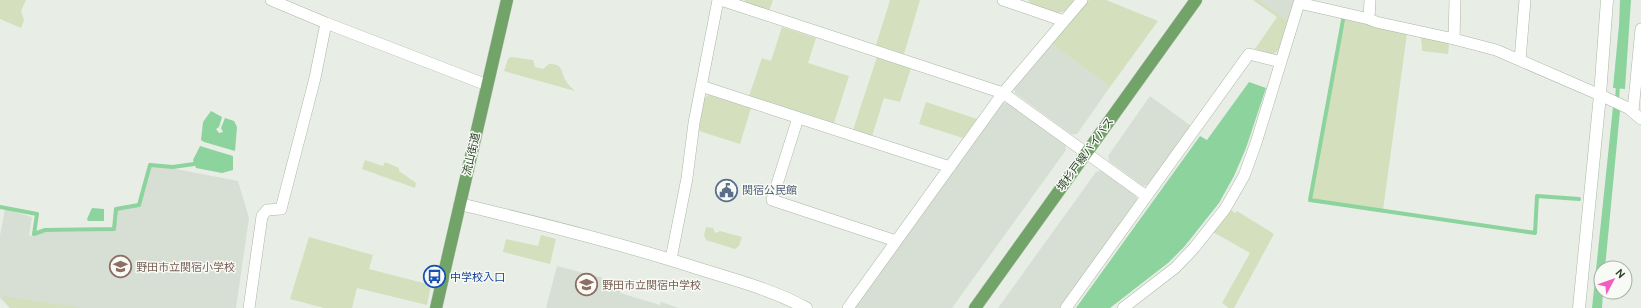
<svg xmlns="http://www.w3.org/2000/svg" width="1641" height="308" font-family="Ubuntu,'Noto Sans JP',sans-serif">
  <style>
    .built { fill: #d7ded3 }
    .green { fill: #d3dfbd }
    .water { fill: #8cd39e }
    .lines { fill: none; stroke-linecap: round; stroke-linejoin: round }
    .stream { stroke: #8cd39e; stroke-width: 4 }
    .street-casing { stroke: #abb7a7; stroke-width: 12 }
    .secondary-casing { stroke: #a9baa3; stroke-width: 13 }
    .primary-casing { stroke: #c3cac1; stroke-width: 13 }
    .street { stroke: #fff; stroke-width: 11 }
    .secondary { stroke: #fff; stroke-width: 12 }
    .primary { stroke: #72a469; stroke-width: 12 }
    .labels { text-anchor: middle; dominant-baseline: central; stroke-width: 3; stroke-linejoin: round; paint-order: stroke }
    .street-label { font-size: 11px; fill: #284123; stroke: #f7faf5 }
    .service-label { font-size: 11px; fill: #4e5e75; stroke: #f7faf5; text-anchor: start }
    .education-label { font-size: 11px; fill: #785e54; stroke: #f7faf5; text-anchor: start }
    .transit-label { font-size: 11px; fill: #164399; stroke: #f7faf5; text-anchor: start }
  </style>
  <rect width="100%" height="100%" fill="#e8eee5"/>
  <path class="built" d="M1259,0H1294L1288,21Z
    M1052,44L1110,87L1077,134H1071L1015,93L1014,88Z
    M1150,96L1191,126L1148,185L1143,186L1109,161L1108,156Z
    M1002,103H1007L1065,144L1066,150L952,308H855Z
    M151,167L171,168L238,181L249,218L236,308H10L0,298V236L5,209L32,217L29,236L45,232L114,231L117,210L140,206Z
    M1102,170L1136,195L1137,201L1060,308H998L1096,172Z
    M557,266L622,283L620,293L660,305L661,302L679,308H546Z"/>
  <path class="green" d="M0,0H26L21,11L24,20L21,28L0,19Z
    M745,0H773L769,11L744,3Z
    M890,0H920L904,54L876,45Z
    M1028,0H1074L1065,11L1058,13L1031,4Z
    M1089,0H1106L1158,21L1110,87L1052,44Z
    M1253,0H1259L1288,21L1278,51L1273,54L1255,49L1277,17Z
    M1344,19L1407,33L1383,210L1311,199Z
    M782,27L816,38L808,63L849,76L834,123L749,96L762,58L771,61Z
    M1421,36L1446,41L1449,45L1448,54L1422,51Z
    M511,57L533,60L535,67L543,69L549,64C564,64 560,71 566,81C568,85 572,88 575,91L504,71L508,59Z
    M877,57L911,68L900,102L884,98L872,136L853,130Z
    M709,95L751,108L740,144L699,131L704,98Z
    M926,102L977,119L963,138L919,124Z
    M365,160L383,166L385,162L399,168V171L416,183L415,188L362,169Z
    M1231,210L1235,213L1237,211L1274,234L1234,308H1229L1222,303L1250,253L1213,232Z
    M706,227L713,228L715,233L720,231L742,237L739,246L735,249L706,240L704,235Z
    M541,235L556,239L550,264L503,252L506,239L538,246Z
    M309,237L373,255L369,269L431,285L427,305L357,288L352,308H324L290,299Z
    M3,296L81,308H10L3,299Z"/>
  <path class="water" d="M1620,0H1631L1625,89L1613,88L1619,25Z
    M1249,82L1266,88L1246,148L1234,176L1219,203L1184,247L1168,263L1110,308H1076L1200,136L1207,140Z
    M1613,107L1620,111L1605,268H1601V292H1603L1602,308H1592Z
    M211,111L222,117L219,127L216,129L219,133L223,132L221,128L225,118L234,121L237,127L235,151L204,142L201,140L203,122Z
    M200,146L233,156V170L222,173L196,168L193,160Z
    M92,208L104,209V221H88L87,219Z"/>
  <g class="lines">
    <path class="stream" d="M1343,20L1310,200L1535,233L1537,196L1579,199
      M1617,101L1618,84
      M0,207L37,214L34,234L45,230L114,229L116,209L139,205L150,165L173,167L194,164"/>
    <defs>
      <path id="street" d="M271,0L326,23L487,85
        M721,0L1003,93L1146,196
        M1003,0L1064,21
        M1369,19L1370,0
        M1454,39L1455,0
        M1520,60L1525,0
        M701,86L950,167
        M1633,111L1641,29
        M798,118L772,200L896,241
        M671,259L687,178L694,123L718,0
        M249,308L262,216L267,210L281,209L315,78L326,23
        M848,308L1003,93L1082,0
        M1066,308L1249,54L1281,62
        M1123,308L1175,268L1194,248L1225,209L1244,176L1256,143L1299,3L1369,19L1376,22L1454,39L1496,50L1600,95L1628,108L1641,119"/>
      <path id="secondary" d="M460,204C542,224 623,244 703,270C738,281 773,290 806,308
        M1579,308L1600,95L1607,0"/>
      <path id="primary" d="M436,308L507,0
        M975,308L1196,0"/>
    </defs>
    <use href="#street" class="street-casing"/>
    <use href="#secondary" class="secondary-casing"/>
    <use href="#primary" class="primary-casing"/>
    <use href="#street" class="street"/>
    <use href="#secondary" class="secondary"/>
    <use href="#primary" class="primary"/>
  </g>
  <defs>
    <symbol id="civic-ring" viewBox="-11 -11 22 22"><circle r="9.5" fill="#f7faf5" stroke="#5c6f8a" stroke-width="1.5"/><path d="M-.6-6.5H3V-4.5H.6V-3L4-1V1h2V6H-6V1h2V-1L-.6-3ZM-1.2 2.5V6h2.4V2.5Z" fill="#5c6f8a"/></symbol>
    <symbol id="school-ring" viewBox="-11 -11 22 22"><circle r="9.5" fill="#f7faf5" stroke="#8d6e63" stroke-width="1.5"/><path d="M0-5L7-2L0 1L-7-2ZM-4 1L0 2.5L4 1V4Q0 6-4 4Z" fill="#8d6e63"/></symbol>
    <symbol id="bus-ring" viewBox="-11 -11 22 22"><circle r="9.5" fill="#f7faf5" stroke="#1a4fb4" stroke-width="1.5"/><path d="M-5-6H5V4H4V6H2V4H-2V6H-4V4H-5ZM-3.5-4V0h7V-4ZM-3.5 1.2v1.5H-2V1.2ZM2 1.2v1.5H3.5V1.2Z" fill="#1a4fb4"/></symbol>
  </defs>
  <g fill-rule="evenodd">
    <use href="#civic-ring" x="714" y="178" width="25" height="25"/>
    <use href="#school-ring" x="108" y="254" width="25" height="25"/>
    <use href="#bus-ring" x="422" y="264" width="25" height="25"/>
    <use href="#school-ring" x="574" y="272" width="25" height="25"/>
  </g>
  <g class="labels">
    <g class="street-label">
      <text transform="translate(471 154) rotate(-77)">流山街道</text>
      <text transform="translate(1085 154) rotate(-54)">境杉戸線バイパス</text>
    </g>
    <g class="service-label">
      <text x="742" y="190">関宿公民館</text>
    </g>
    <g class="education-label">
      <text x="136" y="267">野田市立関宿小学校</text>
      <text x="602" y="285">野田市立関宿中学校</text>
    </g>
    <g class="transit-label">
      <text x="450" y="277">中学校入口</text>
    </g>
  </g>
  <g transform="translate(1613 280) rotate(49)"><circle r="19" fill="#f7faf5" stroke="#a4b0a1"/>
  <path d="M0-3L7 15L0 10L-7 15Z" fill="#f45dc0"/>
  <text y="-6" font-size="11" font-weight="bold" text-anchor="middle" fill="#284123">N</text>
  </g>
</svg>
